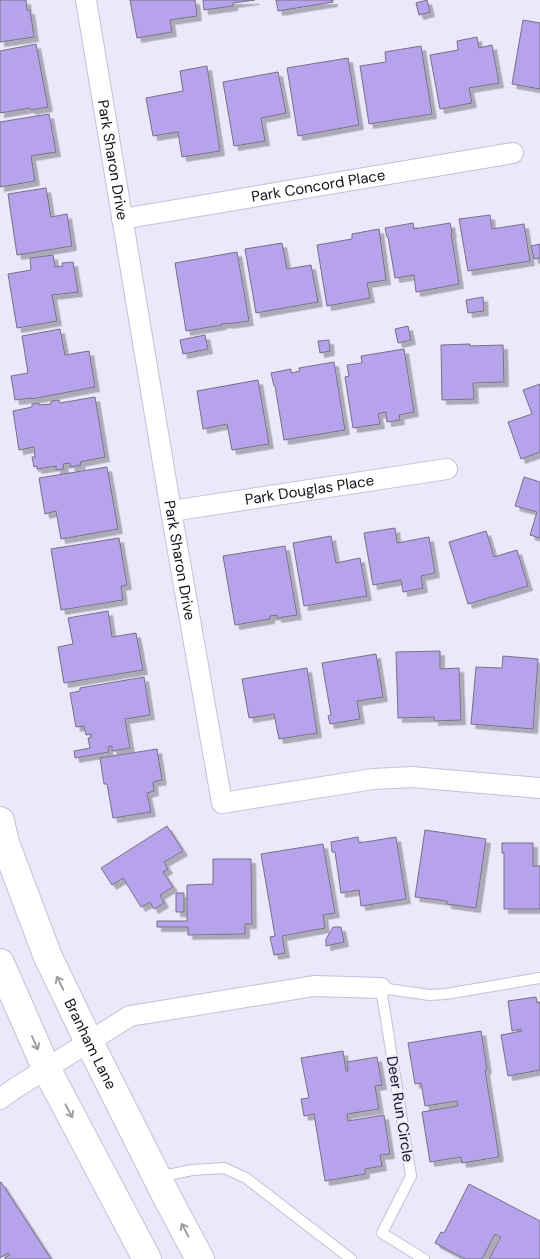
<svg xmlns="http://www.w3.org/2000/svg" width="540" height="1259" font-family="'DM Sans',sans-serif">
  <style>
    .building { fill: #b7a3eb; stroke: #767186; filter: url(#shadow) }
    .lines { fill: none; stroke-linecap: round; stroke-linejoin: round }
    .lane-casing { stroke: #c5bfd7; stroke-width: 12 }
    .street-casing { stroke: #c5bfd7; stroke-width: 22 }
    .secondary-casing { stroke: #c5bfd7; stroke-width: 30 }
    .lane { stroke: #fff; stroke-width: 10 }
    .street { stroke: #fff; stroke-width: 20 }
    .secondary { stroke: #fff; stroke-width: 28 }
    .oneway { stroke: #a09fa3 }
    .labels { text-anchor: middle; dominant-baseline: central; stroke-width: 4.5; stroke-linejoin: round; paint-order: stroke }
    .street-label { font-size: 15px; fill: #121018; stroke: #ece8fb }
  </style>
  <defs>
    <filter id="shadow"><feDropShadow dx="4.5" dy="4.5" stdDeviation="0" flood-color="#0004"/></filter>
  </defs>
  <rect width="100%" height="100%" fill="#ece8fb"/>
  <path class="building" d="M0,0H26L27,10H30L34,37L0,42Z
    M130,0H195L197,16L170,20L172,32L137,38Z
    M203,0H255L233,3V6L204,10Z
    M276,0H333V2L278,11Z
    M427,0L430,12L419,15L416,3Z
    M523,20L540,23V89L512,84Z
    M477,37L479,48L492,45L499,83L469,88L472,103L440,109L430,55L458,50L457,41Z
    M36,44L48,107L31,110L30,108L0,113V51Z
    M421,46L432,114L369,124L360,66L386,62L385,52Z
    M348,58L359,125L298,136L287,68Z
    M207,66L220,151L182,157L178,132L153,136L146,98L183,91L180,71Z
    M278,72L286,113L261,118L265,141L234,146L223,82Z
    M49,114L56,152L31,156L35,181L0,187V122Z
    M46,188L51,217L67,214L72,246L17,255L8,194Z
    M490,215L492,229L524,224L530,261L468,271L459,219Z
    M413,223L414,229L450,223L452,233H451L459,284L416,292L414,275L395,278L388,237H387L385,228Z
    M379,229L386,280L367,283L370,298L327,306L317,245L352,239V234Z
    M282,243L287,269L311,265L318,302L256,313L245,249Z
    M540,244V258L534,259L531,246Z
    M237,252L249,321L228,324V323L221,324L222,325L186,331L175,263Z
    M53,255L55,267L63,266L62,263L73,262L78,292L52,295L57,321L17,328L8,274L31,270L30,258Z
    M483,297L484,311L468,313L466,300Z
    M408,326L411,340L398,343L395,329Z
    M60,329L65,355L89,351L95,387L32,399V398L15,400L11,376L28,373L22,336Z
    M205,335L208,349L183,354L180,340Z
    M329,340L330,351L320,353L318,341Z
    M470,344V346L503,345L504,382L473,383L474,399L442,400L441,345Z
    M404,349L414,412L399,415L400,420L387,422L386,412L378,414L380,424L353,428L345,377L349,376L347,365L362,363L361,356Z
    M334,362L345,430L284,440L275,386H274L271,373L291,369V373L300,371L299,368Z
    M258,380L269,444L232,450L227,424L203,429L197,391Z
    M540,384V452L521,459L508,422L532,414L523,390Z
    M95,397L105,457L80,462L81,465L71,467L70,463L63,464L64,469L56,470V466L37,469V466L34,467L32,457H35L34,447L19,450L13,411L32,407V404L39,403V405L51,404V401L59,400L60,403Z
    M107,467L118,529L61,539L56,511L45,514L39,478Z
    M524,477L540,482V538L530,535L537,512L515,506Z
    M395,528L397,543L429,537L435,573L421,576L423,588L403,592L401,580L373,585L364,533Z
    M486,531L494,557L517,550L528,586L468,604L449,542Z
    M331,536L336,563L360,558L367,596L304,606L293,543Z
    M119,538L127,585L121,586L123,600L61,610L51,549Z
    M285,546L297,615L277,618V615L270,616V619L235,625L223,556Z
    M108,611L112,637L136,633L143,670L64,683L58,647L73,644L68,618Z
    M440,651V669L459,668L461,720L434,721V717L398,718L396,652Z
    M376,654L383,697L357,701L360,719L330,724L328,716L331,715L322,663Z
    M503,656L538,659L533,729L471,724L476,667L502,668Z
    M307,668L317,733L279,739L274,714L249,718L242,679Z
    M144,677L150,715L125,719L130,748L112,751V746L108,747L109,752L75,758L74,751L90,748L88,738H91V734L86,735L84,726L76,727L70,693L80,691V688Z
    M157,749L162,780L153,782L154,791L147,793L151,812L113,818L107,784H104L100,758Z
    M167,826L183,851L164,862L168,869L163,872L173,887L160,895L164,903L154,909L150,902L141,907L123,878L112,885L101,868Z
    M425,830L486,839L476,908L447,904V901L415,897Z
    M358,837L359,843L396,837L406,899L361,906L359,890L341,893L335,852H332L331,842Z
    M502,843H533V866H540V909H504V853H502Z
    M323,844L335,913L323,915L325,928L282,936L285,953L274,955L270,937L275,936L261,854Z
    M213,859H251L252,924H245V934L188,935V927H157V921H187V885L213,884Z
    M176,893H184V912H176Z
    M333,927H341L344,942L326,946V939Z
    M536,997L537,1003L540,1002V1070L508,1076L501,1035L522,1031L521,1029L512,1031L508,1001Z
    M481,1031L487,1069L485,1070L499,1157L462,1163L461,1157L430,1162L422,1112L458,1106L457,1101L425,1106L421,1083L415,1084L408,1043Z
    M343,1051L346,1071H348L347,1062L377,1057L382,1085L375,1086L379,1109L347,1114L348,1121L384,1115L390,1154L380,1155L382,1166L365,1169V1174L325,1181L314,1114L304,1116L301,1099L309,1098L301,1058Z
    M1,1182L51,1259H6L5,1258L10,1255L8,1253L0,1258V1183Z
    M469,1184L540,1221V1259H489L501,1237L495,1234L482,1259H465L435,1243L441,1232L444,1233Z"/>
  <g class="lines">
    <defs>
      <path id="lane" d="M158,1177L192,1170L224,1168L246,1178L351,1259
        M424,1259L382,1233L411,1176L381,988L429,995L446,994L540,978"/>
      <g id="street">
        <path id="s1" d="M86,0L171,511L222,803L373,779L412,777L540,788"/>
        <path id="s2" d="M122,219L513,153"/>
        <path id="s3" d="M171,511L447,469"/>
        <path d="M0,1099L17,1087L130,1016L314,986L381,988"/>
      </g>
      <g id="secondary">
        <path id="s4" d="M0,821L5,843L48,957L89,1042L169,1201L200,1259"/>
        <path d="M0,963L46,1068L147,1259"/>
      </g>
    </defs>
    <use href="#lane" class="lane-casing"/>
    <use href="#street" class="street-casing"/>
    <use href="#secondary" class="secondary-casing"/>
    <use href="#lane" class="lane"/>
    <use href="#street" class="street"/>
    <use href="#secondary" class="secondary"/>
  </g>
  <defs><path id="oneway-shaft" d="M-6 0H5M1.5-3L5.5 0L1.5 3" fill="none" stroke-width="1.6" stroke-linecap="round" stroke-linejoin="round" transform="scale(1.25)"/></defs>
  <g class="oneway">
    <use href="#oneway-shaft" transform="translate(60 983) rotate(-116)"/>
    <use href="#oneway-shaft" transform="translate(35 1043) rotate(66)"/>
    <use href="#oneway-shaft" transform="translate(69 1111) rotate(62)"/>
    <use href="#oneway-shaft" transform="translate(185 1230) rotate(-118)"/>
  </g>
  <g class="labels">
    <g class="street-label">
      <text stroke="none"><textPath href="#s1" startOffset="162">Park Sharon Drive</textPath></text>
      <text stroke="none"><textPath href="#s2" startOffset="199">Park Concord Place</textPath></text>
      <text stroke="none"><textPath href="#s3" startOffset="140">Park Douglas Place</textPath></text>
      <text stroke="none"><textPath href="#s1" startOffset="568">Park Sharon Drive</textPath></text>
      <text stroke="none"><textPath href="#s4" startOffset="241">Branham Lane</textPath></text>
      <text transform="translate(400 1109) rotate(81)">Deer Run Circle</text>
    </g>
  </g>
</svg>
